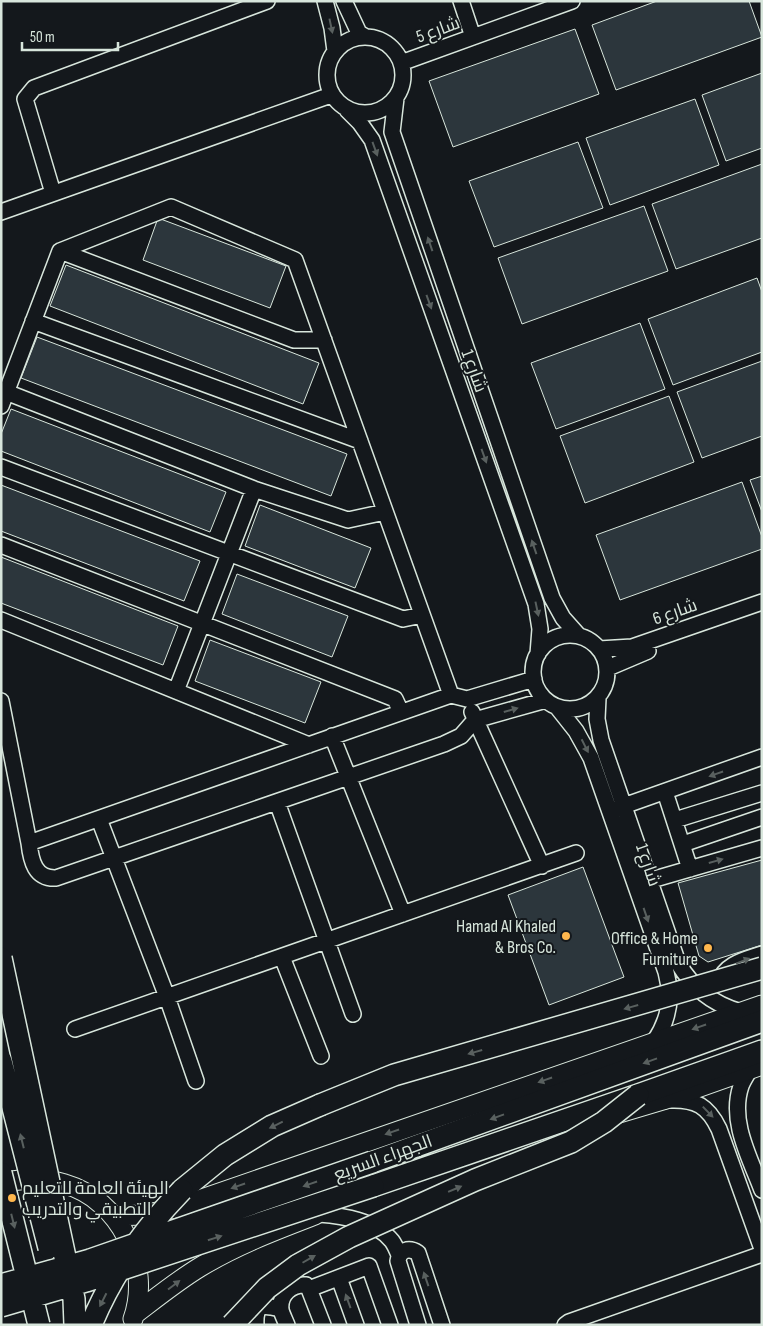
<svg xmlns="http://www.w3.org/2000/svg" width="763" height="1326" font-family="'Sofia Sans Condensed',Cairo,sans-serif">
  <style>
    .building { fill: #2c363c; stroke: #d8e6dc }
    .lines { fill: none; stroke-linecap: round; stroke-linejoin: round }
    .minor-casing { stroke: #d8e6dc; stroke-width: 18 }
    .major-casing { stroke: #d8e6dc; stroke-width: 21 }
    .highway-casing { stroke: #d8e6dc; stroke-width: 24 }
    .minor { stroke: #14181c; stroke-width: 15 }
    .major { stroke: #14181c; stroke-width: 19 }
    .highway { stroke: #14181c; stroke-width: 21 }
    .highway-bridge-casing { stroke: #d8e6dc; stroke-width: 24; stroke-linecap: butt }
    .highway-bridge { stroke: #14181c; stroke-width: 21 }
    .oneway { fill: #59605f }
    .poi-dot { fill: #ffb74d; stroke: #14181c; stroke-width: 2 }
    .labels { text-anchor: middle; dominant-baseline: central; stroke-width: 4; stroke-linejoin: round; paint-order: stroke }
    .street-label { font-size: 18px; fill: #d8e6dc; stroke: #14181c }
    .poi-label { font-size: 18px; fill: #d8e6dc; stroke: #14181c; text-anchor: end }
  </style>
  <rect width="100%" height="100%" fill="#14181c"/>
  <path class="building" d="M657,1H749L762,37L616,90L592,25Z
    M575,29L599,94L453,147L429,81Z
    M762,73V148L726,161L702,95Z
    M695,99L719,165L610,205L586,138Z
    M578,142L603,208L494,247L469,181Z
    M762,164V238L676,269L652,204Z
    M644,206L668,271L522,324L498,258Z
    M158,218L286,266L270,308L143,260Z
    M66,265L319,363L303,404L50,306Z
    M757,278L762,292V352L673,385L648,319Z
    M640,323L665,389L556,429L531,363Z
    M37,337L347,454L331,496L21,378Z
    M762,361V436L702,458L677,392Z
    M669,396L694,462L585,503L560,436Z
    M11,409L226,492L210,532L1,451V434Z
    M762,476V512L750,480Z
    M742,482L762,537V549L620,600L596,535Z
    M1,485L200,561L184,601L1,531Z
    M260,505L371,548L355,588L245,546Z
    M1,557L178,626L163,665L1,603Z
    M237,574L348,616L332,657L222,614Z
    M210,640L321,682L305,723L195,681Z
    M762,860V945L708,962L699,956L678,883Z
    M583,867L624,977L549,1005L508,895Z"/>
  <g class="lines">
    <defs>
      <path id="minor" d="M325,1L332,28L335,51
        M344,1L359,33L366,37
        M461,1L473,37
        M327 75a38 38 0 1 1 76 0a38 38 0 1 1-76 0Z
        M401,63L572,1
        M396,98L392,132L552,598L563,618L579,636
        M347,110L360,123L372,140L536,604L540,629L538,654
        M53,193L25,99L34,88L267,1
        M1,212L331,95
        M60,251L294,340H324
        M33,321L360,441
        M6,392L254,489L348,520L385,512
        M1,406L60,251L171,207L295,260L451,695
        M1,467L403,619L422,615
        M1,545L395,699L401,712
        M1,620L309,745
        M533 672a37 37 0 1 1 74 0a37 37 0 1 1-74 0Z
        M599,649L632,647L762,602
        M608,668L648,651
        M176,691L254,489
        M598,698L597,719L601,740L678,963C693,988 712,1004 741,1012
        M1,701L29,843C31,861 35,879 56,878L444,744L461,736L475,720L546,700
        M557,707L576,731L591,758L666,972C673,998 669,1020 654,1042
        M472,712L542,866
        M332,736L403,914
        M665,792L690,869
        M277,802L353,1014
        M615,809L762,757
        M99,819L167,997L196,1081
        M675,820L762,793
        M29,843L451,695L467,699L534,679
        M683,844L762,817
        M641,883L762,848
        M282,957L321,1056
        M719,982C726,963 745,960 762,954
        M75,1029L576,853
        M750,1069C747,1075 743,1080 741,1086C729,1121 750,1158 762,1190
        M670,1100C696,1099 708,1106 719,1129L762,1249
        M319,1214C343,1216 375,1220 392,1241C395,1245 397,1250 399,1255
        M339,1278L356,1325
        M309,1289L369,1266L390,1325
        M256,1325C255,1303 263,1305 281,1309
        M287,1325C285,1320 282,1314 281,1310C279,1294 292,1284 306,1285L309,1289L323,1325
        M418,1325L398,1261C399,1250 409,1247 418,1253L442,1325
        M565,1325L569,1322L762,1254"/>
      <path id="major" d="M616,1114L663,1100L762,1065
        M1,1183C23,1178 43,1177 65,1184C120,1200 152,1265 133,1319
        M113,1216L143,1215L176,1208L762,1005
        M135,1314C156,1298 177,1281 200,1267C236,1245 276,1230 315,1215"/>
      <path id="highway" d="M372,1162L762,1021
        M373,1186L638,1095L762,1051
        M182,1190L225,1155L272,1126L320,1105"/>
    </defs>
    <use href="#minor" class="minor-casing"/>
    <use href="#major" class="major-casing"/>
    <use href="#highway" class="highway-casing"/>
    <use href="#minor" class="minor"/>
    <use href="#major" class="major"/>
    <use href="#highway" class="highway"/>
    <defs>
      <path id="highway-bridge" d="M1,958L74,1299L75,1325
        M1,1061L49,1248
        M320,1105L394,1075L762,968
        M1,1173L39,1325
        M1,1285L90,1260L372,1162
        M1,1306L86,1281L373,1186
        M91,1325C112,1274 144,1229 182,1190
        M232,1325L267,1288L298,1265L349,1237L475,1180L571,1142L604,1122L638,1095"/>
    </defs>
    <use href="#highway-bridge" class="highway-bridge-casing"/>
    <use href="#highway-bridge" class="highway-bridge"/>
  </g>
  <defs><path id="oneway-solid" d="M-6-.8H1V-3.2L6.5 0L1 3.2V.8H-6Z" transform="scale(1.25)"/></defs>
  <g class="oneway">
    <use href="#oneway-solid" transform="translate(331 26) rotate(78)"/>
    <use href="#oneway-solid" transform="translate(375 149) rotate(70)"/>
    <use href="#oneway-solid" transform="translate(430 244) rotate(-109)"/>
    <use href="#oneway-solid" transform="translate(429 302) rotate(70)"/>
    <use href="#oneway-solid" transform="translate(484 456) rotate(70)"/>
    <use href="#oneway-solid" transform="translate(534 547) rotate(-109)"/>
    <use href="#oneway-solid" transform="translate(537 609) rotate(78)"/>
    <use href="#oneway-solid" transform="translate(511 710) rotate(-16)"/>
    <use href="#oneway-solid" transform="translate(585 746) rotate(63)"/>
    <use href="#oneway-solid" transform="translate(716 774) rotate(161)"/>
    <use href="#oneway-solid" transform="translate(716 861) rotate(-16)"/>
    <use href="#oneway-solid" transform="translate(646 915) rotate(71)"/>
    <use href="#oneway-solid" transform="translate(743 961) rotate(-21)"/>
    <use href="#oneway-solid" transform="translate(631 1007) rotate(164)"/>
    <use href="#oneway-solid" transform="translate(699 1027) rotate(161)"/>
    <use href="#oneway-solid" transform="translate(475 1052) rotate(164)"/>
    <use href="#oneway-solid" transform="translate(650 1061) rotate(160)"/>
    <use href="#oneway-solid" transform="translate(545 1080) rotate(161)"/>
    <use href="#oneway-solid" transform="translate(708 1112) rotate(46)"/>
    <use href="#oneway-solid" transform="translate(497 1117) rotate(160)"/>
    <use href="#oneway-solid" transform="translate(276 1125) rotate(154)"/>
    <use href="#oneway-solid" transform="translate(392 1132) rotate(161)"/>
    <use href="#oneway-solid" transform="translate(22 1141) rotate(-104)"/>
    <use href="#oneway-solid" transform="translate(310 1184) rotate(161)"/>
    <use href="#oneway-solid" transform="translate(238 1186) rotate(161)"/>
    <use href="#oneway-solid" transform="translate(455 1189) rotate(-23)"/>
    <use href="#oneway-solid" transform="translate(13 1221) rotate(76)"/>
    <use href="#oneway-solid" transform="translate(215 1238) rotate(-18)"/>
    <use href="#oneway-solid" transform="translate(309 1259) rotate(-30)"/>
    <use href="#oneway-solid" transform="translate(426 1279) rotate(-109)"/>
    <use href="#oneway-solid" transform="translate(174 1285) rotate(-37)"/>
    <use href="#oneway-solid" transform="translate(103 1300) rotate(117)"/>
    <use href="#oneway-solid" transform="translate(348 1301) rotate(-110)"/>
  </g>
  <g class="poi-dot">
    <circle cx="566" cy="936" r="5"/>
    <circle cx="708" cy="948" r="5"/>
    <circle cx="12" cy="1198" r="5"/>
  </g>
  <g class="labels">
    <g class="street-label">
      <text transform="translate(438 30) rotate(-20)">شارع 5</text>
      <text transform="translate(474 371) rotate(70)">شارع 1</text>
      <text transform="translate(675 612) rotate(-19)">شارع 6</text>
      <text transform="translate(648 865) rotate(71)">شارع 1</text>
      <text transform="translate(383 1158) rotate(-20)">الجهراء السريع</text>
    </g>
    <g class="poi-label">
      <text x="556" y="926">Hamad Al Khaled<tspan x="556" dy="21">&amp; Bros Co.</tspan></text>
      <text x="698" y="938">Office &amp; Home<tspan x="698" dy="21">Furniture</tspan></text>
      <text x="22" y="1188" text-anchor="start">الهيئة العامة للتعليم<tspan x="22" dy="21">التطبيقي والتدريب</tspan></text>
    </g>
  </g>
  <rect width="763" height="1326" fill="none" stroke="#d8e6dc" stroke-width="5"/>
  <path d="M22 42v8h96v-8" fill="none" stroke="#d8e6dc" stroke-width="2.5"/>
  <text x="30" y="42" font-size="15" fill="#d8e6dc" stroke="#14181c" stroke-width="4" paint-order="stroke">50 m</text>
</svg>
